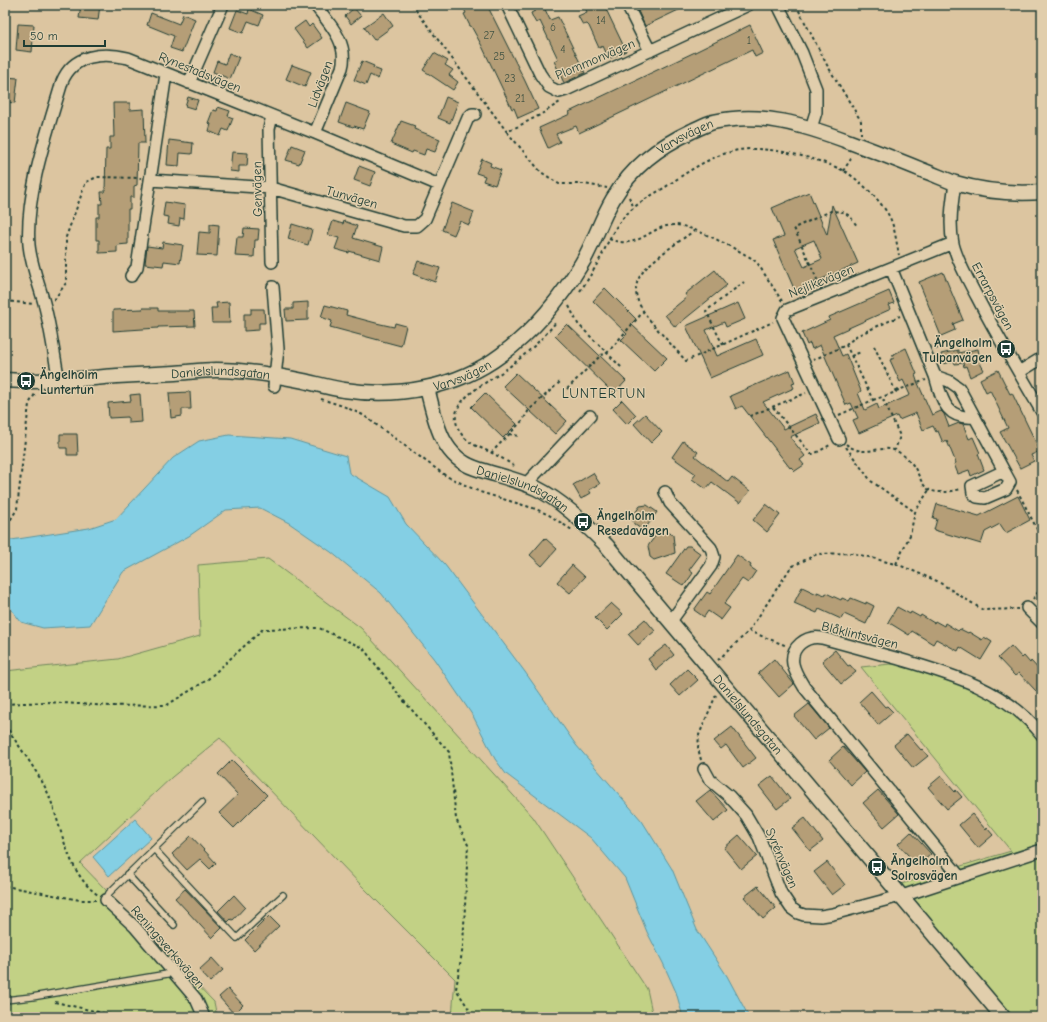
<svg xmlns="http://www.w3.org/2000/svg" width="1047" height="1022" font-family="'Comic Neue',sans-serif">
  <style>
    .green { fill: #c2d185; stroke: #70875c }
    .water { fill: #84cfe4; stroke: #5c959e }
    .building { fill: #b59e77; stroke: #1f3d34; fill-rule: evenodd }
    .lines { fill: none; stroke-linecap: round; stroke-linejoin: round }
    .service-casing { stroke: #1f3d34; stroke-width: 8 }
    .minor-casing { stroke: #1f3d34; stroke-width: 14 }
    .tertiary-casing { stroke: #1f3d34; stroke-width: 17 }
    .path { stroke: #1f3d34; stroke-width: 2; stroke-dasharray: 3 3; stroke-linecap: butt }
    .service { stroke: #e1ceac; stroke-width: 5.5 }
    .minor { stroke: #e1ceac; stroke-width: 11 }
    .tertiary { stroke: #e1ceac; stroke-width: 14 }
    .labels { text-anchor: middle; dominant-baseline: central; stroke-width: 3; stroke-linejoin: round; paint-order: stroke }
    .number-label { font-size: 11px; fill: #445545 }
    .street-label { font-size: 13px; fill: #1f3d34; stroke: #e1ceac }
    .poi-label { font-size: 13px; font-weight: bold; fill: #1f3d34; stroke: #e1ceac; text-anchor: start }
    .neighbourhood-label { font-size: 14px; letter-spacing: 1px; fill: #1f3d34; stroke: #e1ceac }
  </style>
  <rect width="100%" height="100%" fill="#dcc5a0"/>
  <filter id="ink" filterUnits="userSpaceOnUse"><feTurbulence type="fractalNoise" baseFrequency=".025" numOctaves="2"/><feDisplacementMap in="SourceGraphic" scale="8" xChannelSelector="R" yChannelSelector="G"/><feConvolveMatrix kernelMatrix="1 2 1 2 8 2 1 2 1" color-interpolation-filters="sRGB"/></filter>
  <g filter="url(#ink)">
    <path class="green" d="M268,559L361,628L533,817L647,989L653,1017H452L455,979L361,885L220,738L172,777L80,863L214,1002L217,1017H5V671L118,659L200,636L198,565Z
      M901,663L965,684L1020,716L1042,742V1017H1010L901,884L1011,851L861,667Z"/>
    <path class="water" d="M229,435L290,439L346,456L349,473L390,497L406,524L445,565L525,672L576,745L642,821L672,869L697,930L727,976L749,1017H683L676,992L663,963L647,932L625,878L591,838L506,774L495,759L473,716L434,659L381,593L331,552L289,523L260,508L226,510L189,536L123,572L90,625L43,628L21,622L5,601V541L89,528L116,519L173,458L199,441Z
      M135,819L151,838L109,876L93,857Z"/>
    <path class="building" d="M81,5H100L98,20L79,18Z
      M462,5H487L525,81L538,109L518,118L514,108L512,109L482,46L471,26H470L464,14L466,13Z
      M532,5H543L550,20L558,17L585,73L564,83L554,61L558,59L540,21L536,23L533,18L531,13L535,11Z
      M584,5H604L626,51L609,59L603,46L599,48L589,26L587,24L583,25L578,16L587,12Z
      M650,5H689L645,26L638,11Z
      M354,8L361,16L351,24L345,16Z
      M249,9L263,15L259,25L248,21L243,33L230,28L237,10L248,14Z
      M151,13L179,24L183,14L195,19L182,52L170,48L174,36L147,25Z
      M384,13L393,26L374,40L364,27Z
      M305,21L309,27L312,24L322,38L308,48L294,29Z
      M18,24L34,25L32,52L16,50Z
      M750,25L763,53L755,57L752,50L579,133L576,126L556,134L560,142L548,148L539,128L570,114L569,112L695,52Z
      M229,53L239,57L230,79L213,72L217,61L225,64Z
      M434,53L448,61L445,65L453,70L449,75L458,82L453,90L423,70Z
      M362,61L374,66L373,68L381,71L378,79L370,75L366,85L354,80Z
      M292,65L311,72L305,87L286,79Z
      M5,77L18,78L15,103L5,102Z
      M188,97L198,100L195,109L185,106Z
      M446,97L458,102L450,123L438,118Z
      M113,103H130V110L144,109L145,143H138L137,185L134,186V197H130V209H128V244L117,245V252L99,253V240H96V217H99V204H102L101,192H105L106,149H110V137H114Z
      M346,103L370,112L363,129L354,126L353,127L339,122Z
      M218,107L230,111L228,116L233,118L228,131L223,129L220,136L209,131L211,124L208,123L213,110L217,111Z
      M401,121L415,126L414,129L440,139L435,152L426,149L424,155L413,151L412,153L391,144Z
      M169,140L193,143L192,154L180,153L179,166L167,165Z
      M292,145L305,150L299,164L286,160Z
      M232,152L248,153L247,166H239V172L230,171Z
      M482,159L491,163L490,166L501,170L495,185L483,181L485,176L476,173Z
      M359,166L375,172L370,186L354,180Z
      M809,192L827,235L832,205L858,263L795,291L773,240L784,236L772,208ZM814,240L822,259L804,267L795,248Z
      M165,202L185,205L184,219L180,218L179,226L168,224L169,217L163,216Z
      M452,203L474,212L469,225L460,221L454,235L442,230Z
      M333,221L343,224L344,221L357,226L353,238L383,247L380,260L349,251V253L335,249L339,238L328,235Z
      M210,224L219,225L217,256L197,255L199,232L210,233Z
      M292,224L312,230L308,245L288,239Z
      M244,228L259,229L258,240H255L254,257L235,256L237,237H243Z
      M163,242L183,245L180,263L164,261L163,266L145,264L147,246L162,248Z
      M418,261L440,268L435,282L413,274Z
      M715,270L727,285L675,327L665,315L687,297L685,294Z
      M943,272L963,320L953,324L955,330L941,336L919,282Z
      M605,288L636,319L631,324L667,358L654,371L621,340L627,334L593,301Z
      M889,291L894,303L889,305L891,309L833,335L842,356L846,354L861,391L858,393L865,410L877,404L879,409L910,395L903,380L900,382L890,360L894,358L892,355L906,348L917,374L915,375L917,381L932,415L941,411L944,414L949,427L959,423L963,424L969,439L973,437L980,453L978,454L984,470L971,476L969,470L958,474L954,464L956,463L947,441L943,443L938,431L936,432L933,426L923,430L916,413L899,420L897,416L859,433L853,420L858,418L851,403L846,405L820,345L812,349L810,343L807,345L802,333L830,320L829,317Z
      M229,302L230,323H212L211,308H217L216,303Z
      M308,302V320L286,321L285,309H293V303Z
      M738,303L745,319L726,327L724,322L706,330L717,356L756,339L763,355L710,378L686,326Z
      M325,305L347,311L346,315L376,323L394,327L395,323L406,326L401,346L330,327L332,321L321,317Z
      M143,308H158V311H194L195,326L158,327V328L113,331V310L143,309Z
      M251,309H264L265,323H259V330L244,331V314H251Z
      M567,324L626,381L614,394L555,336Z
      M978,349L981,365L984,370L970,377L966,366L964,367L963,363L955,364L954,361L944,364L941,354L958,350V353Z
      M790,370L795,383L792,384L794,388L763,402L784,429L816,414L820,423L790,437L805,456L800,460L804,465L795,471L791,467L790,468L742,406L736,409L730,396Z
      M998,370L1010,394L1012,393L1040,451L1031,455L1034,461L1020,468L1000,432L1008,428L990,390L986,392L980,379Z
      M516,373L567,421L555,434L503,386Z
      M190,392L191,409H182V416L171,418L169,393Z
      M485,393L517,424L503,438L471,407Z
      M140,394L142,422L128,423V417L109,418L108,403L131,401L130,395Z
      M622,400L636,415L627,424L613,409Z
      M645,414L662,432L651,443L634,424Z
      M60,434H77L78,455H67V448H60Z
      M683,441L698,452L695,456L728,482L732,477L750,491L740,503L712,482L706,489L692,479L696,474L672,457Z
      M593,473L600,484L589,490L591,493L581,499L573,485Z
      M1018,496L1030,520L1006,533L1000,524L985,532L981,544L934,530L937,519L933,518L937,504L979,516Z
      M766,504L780,515L767,532L753,520Z
      M647,505L657,512L645,529H641L634,524L632,517L640,506Z
      M658,532H668L673,535L675,553L654,560L650,557L648,546Z
      M545,538L557,549L542,566L530,555Z
      M686,546H690L701,554L689,570L693,573L684,586L666,574Z
      M737,555L751,565L750,567L756,571L748,583L742,579L724,604L730,608L721,620L708,611L704,617L694,610L707,592L710,594Z
      M572,565L585,577L570,593L557,582Z
      M802,587L817,594V592L825,595L826,593L841,600L842,598L849,601L851,598L866,604V602L874,606L866,624L844,614L841,619L819,609L817,613L794,603Z
      M611,603L623,614L607,630L595,618Z
      M897,607L910,614L911,612L920,617L921,615L934,623L935,621L944,626L945,623L958,631L960,629L968,633L969,632L982,640L984,637L992,642L981,660L960,647L958,651L936,639L933,644L912,631L909,635L888,622Z
      M645,619L655,631L638,645L628,634Z
      M666,645L674,655L656,670L648,659Z
      M1011,646L1022,658L1024,656L1030,663L1031,661L1042,673V685L1036,691L1019,673L1015,676L998,658Z
      M835,650L848,666L850,665L856,672L841,684L822,661Z
      M774,659L794,684L779,697L758,673Z
      M687,669L698,680L680,696L670,685Z
      M871,691L885,707L887,706L893,712L878,725L859,702Z
      M809,704L829,728L814,740L794,716Z
      M732,727L756,758L743,768L726,745L721,749L714,741Z
      M907,734L921,750L922,749L928,756L913,768L894,745Z
      M843,747L865,772L851,785L829,760Z
      M232,760L267,795L234,828L219,813L238,795L218,774Z
      M772,776L790,799L777,809L759,786Z
      M941,776L955,792L956,790L962,797L947,809L928,787Z
      M710,790L728,810L714,822L696,801Z
      M878,790L899,814L884,827L863,803Z
      M972,814L986,830L987,828L993,835L978,848L959,825Z
      M805,818L823,841L810,851L792,828Z
      M911,832L931,854L918,866L898,844Z
      M739,835L757,856L741,869L724,848Z
      M191,836L216,863L210,869L200,859L187,870L172,854Z
      M827,862L845,885L832,895L814,872Z
      M758,886L776,908L763,919L744,897Z
      M185,889L222,928L212,938L175,898Z
      M234,895L245,907L233,920L231,919L228,922L218,911Z
      M269,916L279,926L254,950L245,940Z
      M212,958L223,970L210,982L199,970Z
      M228,989L243,1005L234,1014L219,997Z"/>
    <g class="lines">
      <defs>
        <path id="service" d="M154,849L237,938L283,895
          M127,874L174,925
          M106,900L109,893L202,802
          M5,1000L32,997L173,973"/>
        <path id="minor" d="M507,5L540,74L549,87L559,92L566,90L748,5
          M627,5L650,51
          M778,5L802,53L816,89V112L811,128
          M189,83L223,5
          M272,116L269,129L272,262
          M315,133L342,68C349,43 329,23 315,5
          M150,180L271,188L404,226H417L425,219L468,118L472,114H475
          M955,183C952,203 949,224 953,244C958,263 968,280 977,297C997,336 1020,374 1042,412
          M891,268L935,376L949,381L959,388L1004,471L972,486L973,493L977,497L985,498L1006,489L1010,482L1004,471
          M131,276L137,267L166,74
          M273,287L278,349L274,386
          M1019,372L1042,358
          M935,376C942,399 945,420 975,417
          M59,381C54,355 51,329 44,303C39,284 31,265 29,245C25,194 48,130 62,82C73,54 103,52 128,58L315,133L439,185
          M839,439L783,318L787,310L953,243
          M526,484L590,416
          M665,492L670,503L711,548L714,557L711,566L671,621
          M1027,608L1042,623
          M704,769L710,780L729,796L746,815L759,837L781,893L791,908L798,913L804,915L821,916L833,914L908,894L1042,850
          M960,877L804,687C800,680 795,673 793,664C790,647 806,635 822,638C848,645 874,652 899,659C951,674 1007,690 1042,735
          M106,900L135,927L196,999L204,1017"/>
        <g id="tertiary">
          <path id="s1" d="M5,380C42,383 79,379 117,376C136,375 156,374 175,373C189,372 203,370 216,370C246,370 275,375 304,381C317,384 331,388 344,390C397,398 457,388 501,355C534,331 561,298 582,263C594,243 601,219 613,199C632,167 658,147 692,131C699,128 706,124 713,122C763,111 804,125 850,142C874,151 898,160 922,170C933,174 944,179 955,183C982,191 1013,194 1042,192"/>
          <path id="s2" d="M427,388C435,418 440,456 475,468C495,475 516,479 536,488C564,502 585,524 607,546L1003,1017"/>
        </g>
      </defs>
      <use href="#service" class="service-casing"/>
      <use href="#minor" class="minor-casing"/>
      <use href="#tertiary" class="tertiary-casing"/>
      <path class="path" d="M412,5L507,132L540,115L560,102
        M796,5L827,65L861,121V134
        M507,132L541,172L559,184H584L607,188
        M843,171L853,156
        M629,197L634,208
        M695,230C680,241 663,252 649,265C623,290 641,310 659,331C668,341 677,351 686,361L773,322
        M609,239C640,251 648,226 674,225C690,224 738,250 753,259L758,264L782,301
        M820,286L794,228L831,211L843,212L850,216L857,226
        M580,291C588,280 595,268 602,255C609,240 616,223 629,212C639,202 652,195 664,188C687,172 711,155 739,150C767,145 817,158 842,170C858,178 879,199 888,214C895,226 896,241 899,255
        M54,300L66,283V237L86,182L97,177L141,178
        M5,301L34,304
        M569,306L578,324L622,368
        M723,345L706,311L744,282
        M874,346L896,392L882,397
        M935,349L956,342L990,343
        M851,356L861,352
        M813,360L846,345L856,336L900,316
        M567,389L601,355L607,353L643,312
        M896,391L926,380
        M321,399L343,406L363,415L446,476L480,492L536,509L549,515L572,530
        M873,400L882,397L900,436L895,450
        M773,407L811,454H814L830,445
        M839,415L873,400L846,345
        M750,416L806,393
        M509,434L519,436
        M846,444C851,448 858,451 864,451C877,451 888,445 900,453C930,471 909,502 961,489
        M846,447L871,481L915,512
        M491,453L523,420L529,410L560,382
        M514,466C508,462 502,458 496,455C485,449 472,446 464,437C456,429 453,416 459,406C469,390 490,381 505,370C524,356 542,340 556,322
        M1017,490L1042,539
        M5,522L11,519L17,509L29,404L35,394
        M896,564L910,535L915,512L929,490
        M1033,599L1042,587
        M749,631L791,567L817,554L853,553L899,565L937,581L983,610L1018,609
        M718,660L749,631L787,646
        M5,704L46,702L111,706L167,705L207,680L263,629L319,628L363,648L403,700L449,752L456,819L468,845L463,946L456,989L474,1017
        M5,725C18,745 35,768 46,789C62,823 65,872 98,895
        M701,760L698,748L699,735L716,695
        M5,886L80,900H96
        M55,1002L120,1017"/>
      <use href="#service" class="service"/>
      <use href="#minor" class="minor"/>
      <use href="#tertiary" class="tertiary"/>
    </g>
  </g>
  <defs>
    <symbol id="bus-disc" viewBox="-11 -11 22 22"><circle r="9.5" fill="#1f3d34" stroke="#e1ceac"/><path d="M-5-6H5V4H4V6H2V4H-2V6H-4V4H-5ZM-3.5-4V0h7V-4ZM-3.5 1.2v1.5H-2V1.2ZM2 1.2v1.5H3.5V1.2Z" fill="#fff"/></symbol>
  </defs>
  <g fill-rule="evenodd">
    <use href="#bus-disc" x="995" y="338" width="22" height="22"/>
    <use href="#bus-disc" x="15" y="370" width="22" height="22"/>
    <use href="#bus-disc" x="572" y="511" width="22" height="22"/>
    <use href="#bus-disc" x="866" y="856" width="22" height="22"/>
  </g>
  <g class="labels">
    <g class="number-label">
      <text x="601" y="20">14</text>
      <text x="553" y="27">6</text>
      <text x="489" y="35">27</text>
      <text x="749" y="40">1</text>
      <text x="563" y="49">4</text>
      <text x="499" y="56">25</text>
      <text x="510" y="78">23</text>
      <text x="520" y="98">21</text>
    </g>
    <g class="street-label">
      <text transform="translate(595 59) rotate(-23)">Plommonvägen</text>
      <text transform="translate(200 72) rotate(22)">Rynestadsvägen</text>
      <text transform="translate(320 84) rotate(-69)">Lidvägen</text>
      <text stroke="none"><textPath href="#s1" startOffset="798">Varvsvägen</textPath></text>
      <text transform="translate(257 189) rotate(-91)">Genvägen</text>
      <text transform="translate(352 197) rotate(16)">Tunvägen</text>
      <text transform="translate(821 281) rotate(-22)">Nejlikevägen</text>
      <text transform="translate(993 296) rotate(62)">Errarpsvägen</text>
      <text stroke="none"><textPath href="#s1" startOffset="462">Varvsvägen</textPath></text>
      <text stroke="none"><textPath href="#s1" startOffset="216">Danielslundsgatan</textPath></text>
      <text stroke="none"><textPath href="#s2" startOffset="150">Danielslundsgatan</textPath></text>
      <text transform="translate(860 635) rotate(14)">Blåklintsvägen</text>
      <text stroke="none"><textPath href="#s2" startOffset="474">Danielslundsgatan</textPath></text>
      <text transform="translate(782 858) rotate(67)">Syrénvägen</text>
      <text transform="translate(168 947) rotate(49)">Reningsverksvägen</text>
    </g>
    <g class="poi-label">
      <text x="992" y="342" text-anchor="end">Ängelholm<tspan x="992" dy="15">Tulpanvägen</tspan></text>
      <text x="40" y="374">Ängelholm<tspan x="40" dy="15">Luntertun</tspan></text>
      <text x="597" y="515">Ängelholm<tspan x="597" dy="15">Resedavägen</tspan></text>
      <text x="891" y="860">Ängelholm<tspan x="891" dy="15">Solrosvägen</tspan></text>
    </g>
    <g class="neighbourhood-label">
      <text x="604" y="393">LUNTERTUN</text>
    </g>
  </g>
  <rect width="1047" height="1022" fill="none" stroke="#e1ceac" stroke-width="20"/>
  <rect x="10" y="10" width="1027" height="1002" fill="none" stroke="#1f3d34" stroke-width="1.5" filter="url(#ink)"/>
  <path d="M24 40v6h81v-6" fill="none" stroke="#1f3d34" stroke-width="2"/>
  <text x="30" y="40" font-size="12" fill="#1f3d34" stroke="#e1ceac" stroke-width="3" paint-order="stroke">50 m</text>
</svg>
